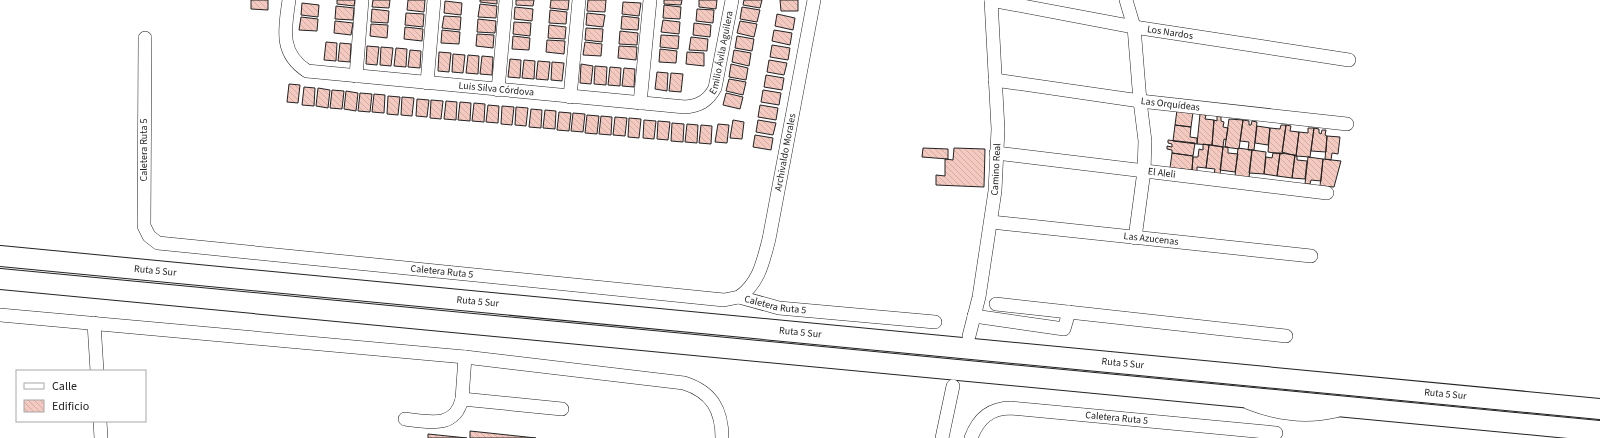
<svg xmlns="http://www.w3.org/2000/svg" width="1600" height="438" font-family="'Source Sans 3',sans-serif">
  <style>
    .building { fill: url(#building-back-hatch); stroke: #222 }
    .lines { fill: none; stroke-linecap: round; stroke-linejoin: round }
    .minor-casing { stroke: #222; stroke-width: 14 }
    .highway-casing { stroke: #222; stroke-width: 22 }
    .minor { stroke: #fff; stroke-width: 13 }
    .highway { stroke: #fff; stroke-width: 20 }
    .labels { text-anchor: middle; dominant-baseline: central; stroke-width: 3; stroke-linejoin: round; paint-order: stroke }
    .street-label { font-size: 10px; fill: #222; stroke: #fff }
  </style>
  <defs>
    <pattern id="building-back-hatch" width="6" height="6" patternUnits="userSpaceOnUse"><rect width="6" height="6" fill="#f3c9c0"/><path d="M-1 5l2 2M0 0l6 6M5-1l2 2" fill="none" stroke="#d0aca5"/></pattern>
  </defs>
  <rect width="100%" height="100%" fill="#fff"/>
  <path class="building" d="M251,0H268V10L251,9Z
    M337,0H355L354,6L337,4Z
    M373,0H390L389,8L372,7Z
    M408,0H425L424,12L407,10Z
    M480,0H497V4L480,2Z
    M516,0H534L533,6L516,5Z
    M551,0H569L568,10L550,8Z
    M588,0H606L605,12L587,11Z
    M664,0H682L681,5L664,4Z
    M699,0H717L716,9L699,7Z
    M744,0H762L760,8L743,5Z
    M780,0H798V11H781Z
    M445,1L462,3L461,15L444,13Z
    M623,2L641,3L639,16L622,14Z
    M302,3L319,5L318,17L301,15Z
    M480,4L497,6L496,18L478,17Z
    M664,5L681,7L680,19L663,18Z
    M336,6L354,8L353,20L335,19Z
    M515,7L533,9L532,21L514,19Z
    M742,7L760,10L757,22L740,19Z
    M372,9L389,11L388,23L371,22Z
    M697,9L714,10L713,23L696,21Z
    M550,10L567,12L566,24L549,23Z
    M406,13L424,14L423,27L405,25Z
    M587,13L605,15L603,27L586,25Z
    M777,14L795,18L793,30L775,26Z
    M444,16L461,17L460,30L442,28Z
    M622,16L639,18L638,30L621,29Z
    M301,17L318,19L317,31L299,30Z
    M478,19L496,21L495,33L477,32Z
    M663,20L680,22L679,34L661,32Z
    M335,21L353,23L351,35L334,33Z
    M740,21L757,24L754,37L737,33Z
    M514,22L531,23L530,36L513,34Z
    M694,23L711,25L710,37L693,35Z
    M371,24L388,25L387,38L370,36Z
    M549,25L566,27L565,39L548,38Z
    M405,27L423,29L422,41L404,39Z
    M586,28L603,29L602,42L585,40Z
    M442,30L460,32L459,44L441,43Z
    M774,30L792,33L790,45L772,41Z
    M620,31L638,33L637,45L619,44Z
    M477,34L494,35L493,48L476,46Z
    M661,35L679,36L678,49L660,47Z
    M513,36L530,38L529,50L512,49Z
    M737,36L754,39L752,51L735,48Z
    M691,37L708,39L707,51L689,50Z
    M547,40L565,41L564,54L546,52Z
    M326,42L337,43L336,61L324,60Z
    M585,42L602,44L601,56L583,55Z
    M340,43L351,44L350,62L338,61Z
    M772,45L790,48L788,60L770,57Z
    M367,46L379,47L377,65L366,64Z
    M619,46L637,47L636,60L618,58Z
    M381,47L393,48L391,66L380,65Z
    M396,48L407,49L406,67L394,66Z
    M660,49L677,51L676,63L659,62Z
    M410,50L421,51L420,68L408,67Z
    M734,50L751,53L749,66L732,62Z
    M439,52L451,53L449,72L438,71Z
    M687,52L704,53V66L686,64Z
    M453,54L465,55L463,73L452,72Z
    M468,55L479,56L478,74L466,73Z
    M482,56L493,57L492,75L480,74Z
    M510,59L521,60L520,78L508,77Z
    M524,60L535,61L534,79L522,78Z
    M769,60L787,63L784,75L767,72Z
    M538,61L550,62L548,80L536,79Z
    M552,62L564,63L562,81L551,80Z
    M581,64L593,66L591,84L580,83Z
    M731,64L748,68L746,80L729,77Z
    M595,66L607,67L606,85L594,84Z
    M610,67L621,68L620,86L608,85Z
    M624,68L635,69L634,87L622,86Z
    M657,72L668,73L667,91L655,89Z
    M671,73L683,74L681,92L669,91Z
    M766,75L784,78L782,90L764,87Z
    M729,79L746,82L743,95L726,91Z
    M289,84L300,85L298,103L287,102Z
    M304,87L315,88L314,106L302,105Z
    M318,88L330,90L328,108L316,106Z
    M332,90L344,91L342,109L330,108Z
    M763,90L781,93L779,105L761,102Z
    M346,91L358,93L356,111L344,109Z
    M360,93L372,94L370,112L358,111Z
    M726,93L743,97L740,109L723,105Z
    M374,94L385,95L384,113L372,112Z
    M388,96L400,97L398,115L387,114Z
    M402,97L414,98L412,116L401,115Z
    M417,99L429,100L427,117L416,116Z
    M431,100L443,101L441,119L430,118Z
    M446,101L457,102L456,120L444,119Z
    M460,102L471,103L470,121L458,120Z
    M474,103L485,104L484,122L472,121Z
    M488,105L499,106L498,123L486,122Z
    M760,105L778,108L776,120L758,117Z
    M502,106L514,107L512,125L501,124Z
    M516,107L528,108L526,126L515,125Z
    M531,109L542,110L541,128L529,127Z
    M545,110L556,111L555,129L543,128Z
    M1177,110L1193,112L1191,127L1175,125Z
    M559,112L571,113L569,131L557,130Z
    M573,113L585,114L583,132L571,131Z
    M1200,114L1206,115L1205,119L1214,120L1212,145L1197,144Z
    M587,115L599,116L597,134L585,133Z
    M601,116L612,117L611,135L599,134Z
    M1217,116L1221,117V121L1224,122L1223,127L1228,128L1226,140L1224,139L1223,147L1212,145L1214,120L1217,121Z
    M615,117L627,118L625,136L613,135Z
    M629,118L641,119L639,138L628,137Z
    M1229,119L1243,120L1239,149L1225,147Z
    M644,120L656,121L654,139L643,138Z
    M733,120L744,122L742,139L730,138Z
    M758,120L776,123L773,135L756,132Z
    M1243,120L1249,121V125H1251L1252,121L1257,122L1254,150H1248L1249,142L1240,141Z
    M658,121L670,122L668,140L657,139Z
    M672,123L684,124L683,142L671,141Z
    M687,124L698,125L697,143L685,142Z
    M718,124L729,125L727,143L715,142Z
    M701,125L712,126L711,144L699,143Z
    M1175,125L1191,127L1190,137L1197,138V144L1173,141Z
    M1281,125H1286L1282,154L1268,152L1270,128L1280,129Z
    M1286,125L1291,126L1290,131L1299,132L1296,156L1282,152Z
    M1257,126L1270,128L1268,145L1255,143Z
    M1308,128H1314L1310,157L1296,156L1299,132L1308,133Z
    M1314,128L1319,129V133L1321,134L1322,130H1326L1325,135L1327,136L1326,152L1311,151Z
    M755,135L773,138L771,150L753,147Z
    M1327,136L1340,137L1338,154L1332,153L1331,160L1325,159Z
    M1168,140L1195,143L1193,156L1172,153V150L1167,149V146L1172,147V144L1168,143Z
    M1203,144L1209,145L1206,168L1197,167V171L1192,170L1193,157H1198L1199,149L1203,150Z
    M1209,145L1223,147L1220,175L1214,174L1215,169L1206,168Z
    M1223,147H1228V153L1238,154L1235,172L1220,170Z
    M923,148L948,149V159L922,157Z
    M954,148L985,149L984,187L936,185V175L945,176V159L953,160Z
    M1238,148L1252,150L1249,178L1235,176Z
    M1252,150L1266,152L1264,174L1249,173Z
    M1172,153L1193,156L1192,170L1170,168Z
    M1273,153H1280L1277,176L1264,174L1266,157L1272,158Z
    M1280,153L1295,155L1292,178L1277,176Z
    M1295,155L1297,156V160L1307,161L1305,179L1292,178Z
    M1308,157L1323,159L1321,181L1311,180L1310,184H1305Z
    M1323,159L1341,161L1334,187L1320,186Z
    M470,431L536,438H470Z
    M428,434L467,438H428Z"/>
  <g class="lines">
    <defs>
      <g id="minor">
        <path id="s1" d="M289,0C285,28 279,53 307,71L685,107C699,106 708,101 715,88L732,0"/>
        <path id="s2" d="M991,0L1134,27L1349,60"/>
        <path d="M1126,0L1134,27L1140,101L1145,141L1144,171L1135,238"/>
        <path id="s3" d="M145,38L144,226L149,236L158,243L724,300L739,297L779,308L935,322"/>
        <path d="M356,76L362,0"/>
        <path id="s4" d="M995,80L1140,101L1347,124"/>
        <path d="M427,83L434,0"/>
        <path d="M498,90L506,0"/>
        <path d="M570,97L579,0"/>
        <path d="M640,103L650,0"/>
        <path id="s5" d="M996,153L1327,193"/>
        <path id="s6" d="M991,222L1311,256"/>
        <path id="s7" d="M739,297C759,283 763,262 769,239L814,0"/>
        <path d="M996,304L1286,336"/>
        <path d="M0,315L465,357L684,383C712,392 722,410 722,438"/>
        <path d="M974,316L1064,329L1069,312"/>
        <path d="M94,323L97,371"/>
        <path id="s8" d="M969,336L979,297L995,191L998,129L991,0"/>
        <path d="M462,399L465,357"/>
        <path d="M1249,403C1277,414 1306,418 1336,411"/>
        <path d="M405,419C429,422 455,429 462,399L562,409"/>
        <path d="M100,421L101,438"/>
        <path d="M942,438L953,386"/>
        <path id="s9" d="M971,438C978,419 990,408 1011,408L1276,433"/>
      </g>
      <g id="highway">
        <path id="s10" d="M0,256L1600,409"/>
        <path d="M0,279L1600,431"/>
      </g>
    </defs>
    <use href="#minor" class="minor-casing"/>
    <use href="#highway" class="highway-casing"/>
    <use href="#minor" class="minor"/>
    <use href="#highway" class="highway"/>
  </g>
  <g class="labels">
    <g class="street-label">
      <text stroke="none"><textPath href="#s2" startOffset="182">Los Nardos</textPath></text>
      <text stroke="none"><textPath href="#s1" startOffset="532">Emilio Ávila Aguilera</textPath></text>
      <text stroke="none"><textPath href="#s1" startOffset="269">Luis Silva Córdova</textPath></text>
      <text stroke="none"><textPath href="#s4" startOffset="177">Las Orquídeas</textPath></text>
      <text transform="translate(144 150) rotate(-90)">Caletera Ruta 5</text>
      <text stroke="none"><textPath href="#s7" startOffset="155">Archivaldo Morales</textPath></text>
      <text stroke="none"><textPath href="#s8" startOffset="169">Camino Real</textPath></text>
      <text stroke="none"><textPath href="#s5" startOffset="167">El Aleli</textPath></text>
      <text stroke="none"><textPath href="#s6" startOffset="161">Las Azucenas</textPath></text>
      <text stroke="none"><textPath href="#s10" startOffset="156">Ruta 5 Sur</textPath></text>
      <text stroke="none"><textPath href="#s3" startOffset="496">Caletera Ruta 5</textPath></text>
      <text stroke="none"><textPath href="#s10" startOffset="480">Ruta 5 Sur</textPath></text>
      <text stroke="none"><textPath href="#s3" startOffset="832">Caletera Ruta 5</textPath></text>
      <text stroke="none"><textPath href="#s10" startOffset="804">Ruta 5 Sur</textPath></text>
      <text stroke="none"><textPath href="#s10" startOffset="1128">Ruta 5 Sur</textPath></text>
      <text stroke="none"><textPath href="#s10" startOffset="1452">Ruta 5 Sur</textPath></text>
      <text stroke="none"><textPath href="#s9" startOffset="160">Caletera Ruta 5</textPath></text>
    </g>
  </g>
  <rect x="16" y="370" width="130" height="52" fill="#ffffff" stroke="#a7a7a7"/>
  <rect x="24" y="383" width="20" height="6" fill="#ffffff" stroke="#a7a7a7"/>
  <text x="52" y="390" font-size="12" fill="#222222">Calle</text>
  <rect x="24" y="400" width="20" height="12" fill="url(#building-back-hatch)" stroke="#a7a7a7"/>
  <text x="52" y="410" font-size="12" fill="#222222">Edificio</text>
</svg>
